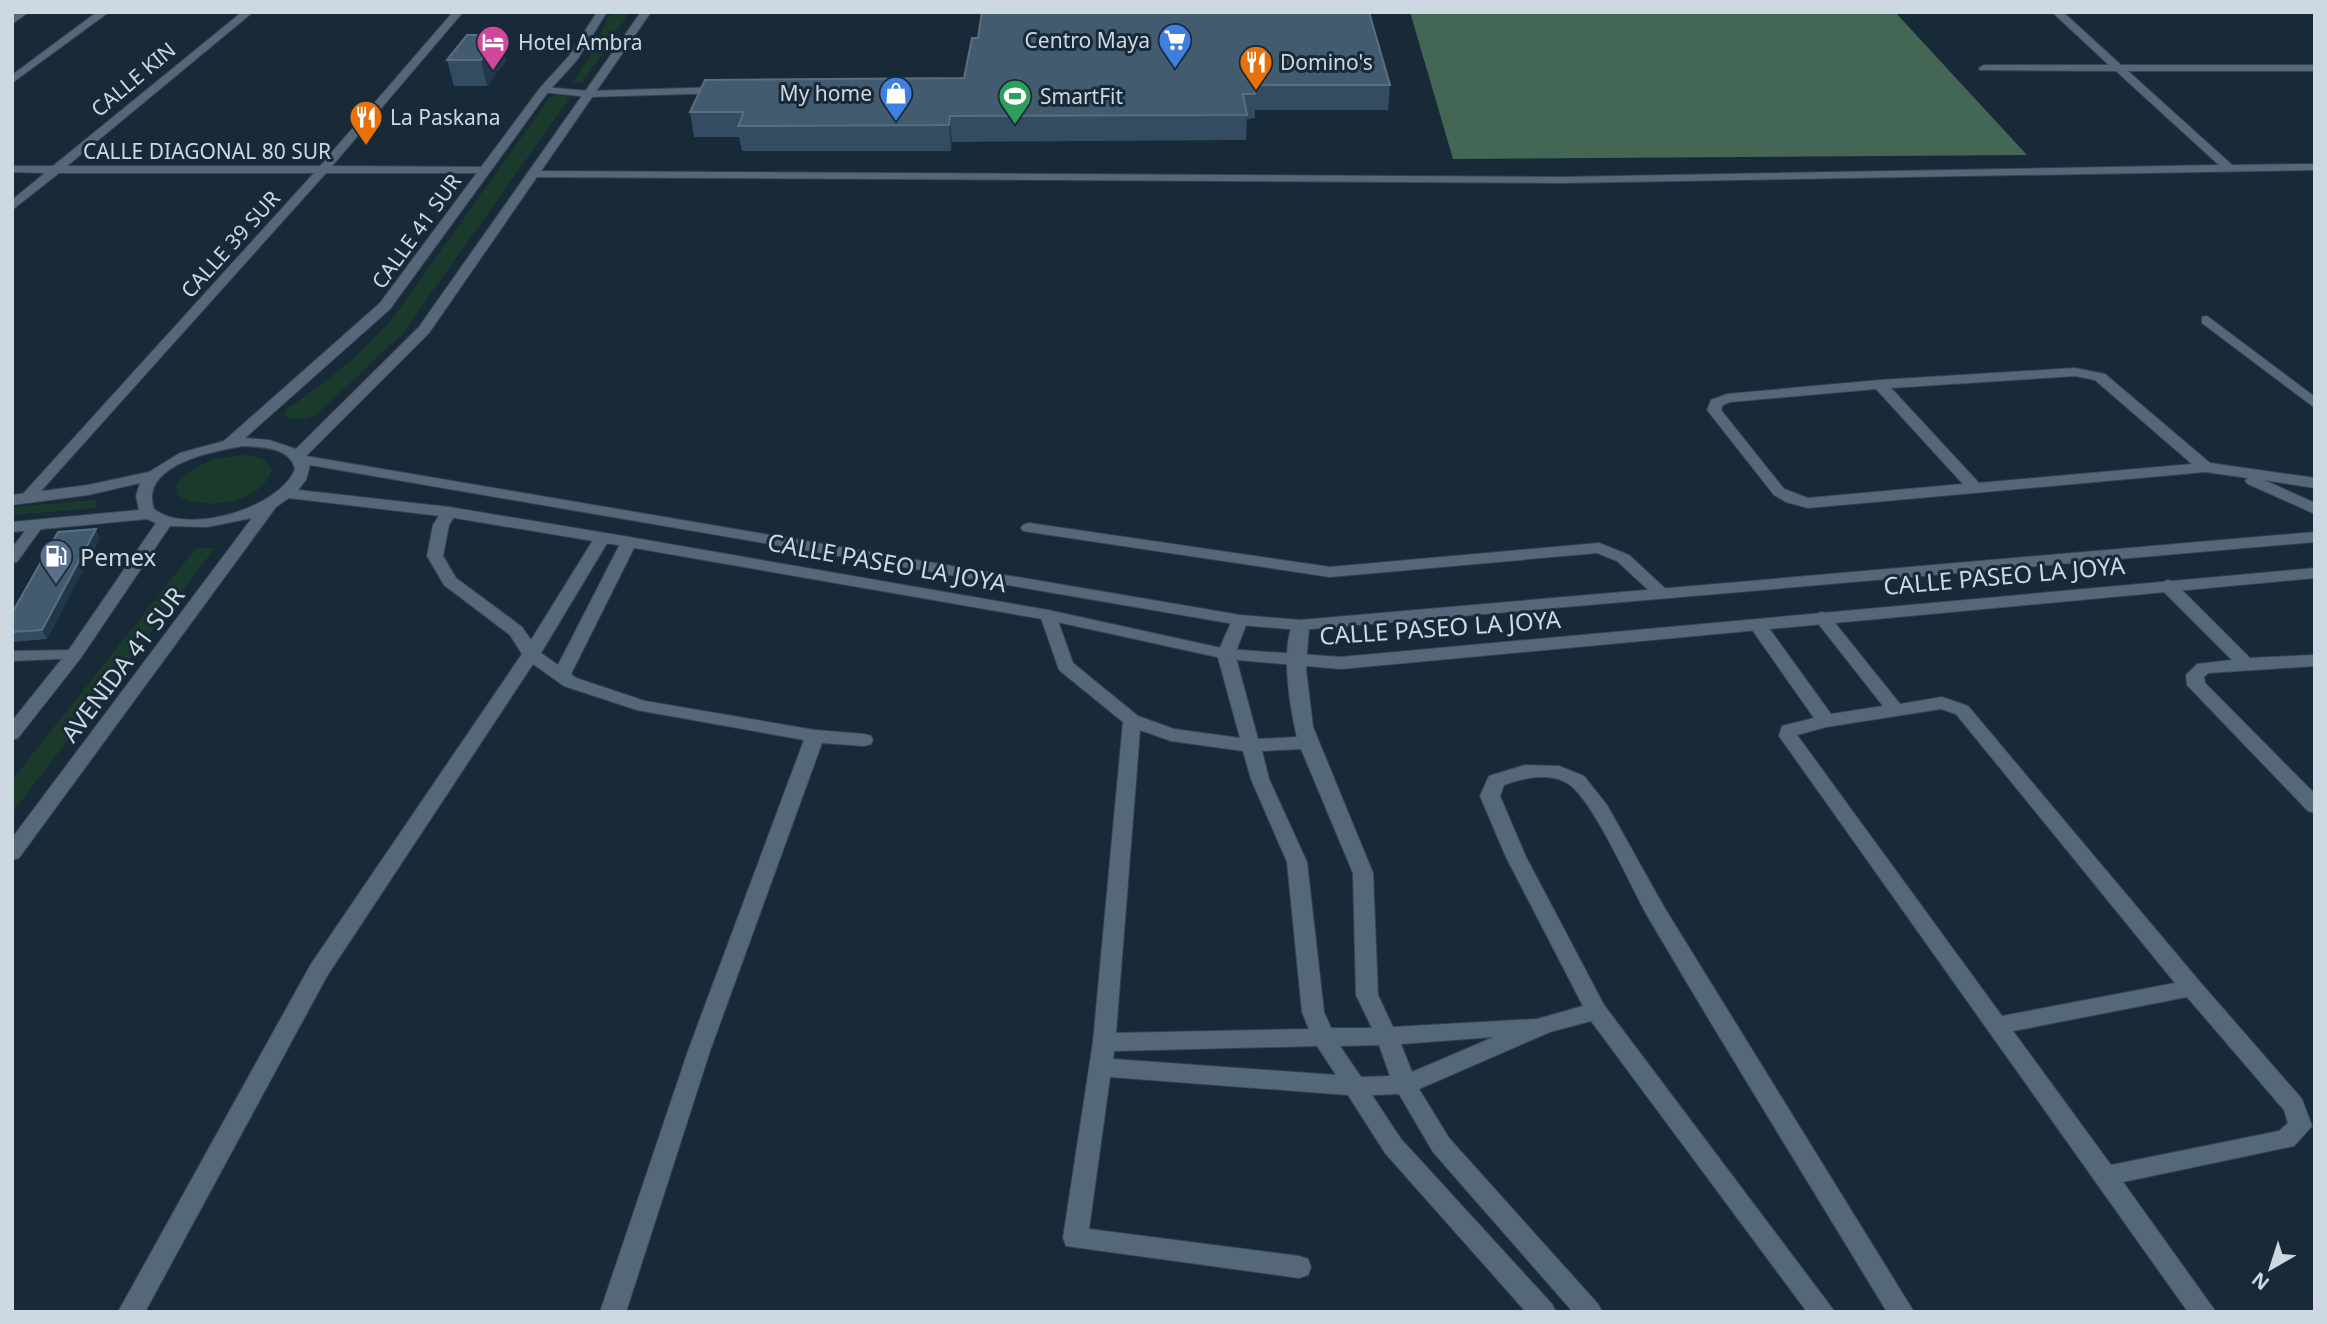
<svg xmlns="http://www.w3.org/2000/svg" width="2327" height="1324" font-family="'Noto Sans',sans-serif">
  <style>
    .green { fill: #1a3a2b }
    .forest { fill: #436655 }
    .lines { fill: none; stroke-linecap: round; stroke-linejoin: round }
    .lane-casing { stroke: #384551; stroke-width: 2 }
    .street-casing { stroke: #384551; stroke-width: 2 }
    .secondary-casing { stroke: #384551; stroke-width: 2 }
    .lane { fill: #556879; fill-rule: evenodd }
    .street { fill: #556879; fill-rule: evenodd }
    .secondary { fill: #556879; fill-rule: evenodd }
    .wall { fill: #334c61 }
    .shaded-wall { fill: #21374a }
    .building { fill: #435b6f; stroke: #596e81; stroke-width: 2 }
    .labels { text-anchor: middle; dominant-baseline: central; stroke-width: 6; stroke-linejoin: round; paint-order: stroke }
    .far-poi-label { font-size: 21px; fill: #ced8e2; stroke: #182937; text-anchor: start }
    .far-street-label { font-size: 21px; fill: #ced8e2; stroke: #182937 }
    .poi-label { font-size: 24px; fill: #ced8e2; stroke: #182937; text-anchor: start }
    .street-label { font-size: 24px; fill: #ced8e2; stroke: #182937 }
  </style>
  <rect width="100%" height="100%" fill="#182937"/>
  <path class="green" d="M615,12L629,13L583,82L572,83L594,49L608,16Z
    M562,94L570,98L402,334L316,415C304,419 295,423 283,415L286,409C326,383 361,355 392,319L550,97Z
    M248,455L265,460L272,469C262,504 205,512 177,495L176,484C195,462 220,456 248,455Z
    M96,500L97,508L12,515V507Z
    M196,548H215L12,813V780Z"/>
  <path class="forest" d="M1410,12H1895L2027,155L1453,159Z"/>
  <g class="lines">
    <defs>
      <path id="lane" d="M544,87L589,91L722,87L727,90L722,93L589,97L541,92V88Z
        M36,522L43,526L17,562L12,563V548L31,523Z
        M74,650L80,652L82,655L80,658L12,661V651Z"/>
      <path id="street" d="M18,12H29L12,24V16Z
        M97,12H109L12,83V75Z
        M242,12H253L67,166H320L453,12H463L332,166L485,167L491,170L485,173H326L32,501H22L19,498L22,495L314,173H59L12,210V200L45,173L12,172V166H53Z
        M2052,12H2063L2121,65H2315V71H2128L2232,165L2315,164V170L1562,183L532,177L526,174L532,171L1562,177L2219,165L2116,71L1980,70L1979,68L1984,65H2109Z
        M2207,316L2315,397V408L2202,323V317Z
        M2075,368L2105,374L2210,463L2315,478V488L2264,480L2315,503V514L2248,484L2245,481L2248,478L2205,472L1808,508L1786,502L1774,495L1707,410L1711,400L1727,394L1880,380ZM2075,376L2095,380L2192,464L1979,483L1891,388ZM1876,389L1963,484L1808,498L1784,489L1721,410L1723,405L1730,402Z
        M449,507L457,512L449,525L443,556L456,578L522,627L531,640L595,537H607L609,540L541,653L558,665L621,542L623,539H635L637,542L571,674L576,678L645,701L815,730L864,734L871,736L873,740L871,744L864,746L822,743L710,1051L626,1312H600L688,1051L804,740L637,710L564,686L533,664L327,976L145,1312H118L311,964L522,654L510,635L444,585L427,556L433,525L443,509Z
        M1029,523L1330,567L1599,543L1629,555L1670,593L1668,597H1656L1617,561L1597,553L1330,577L1023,531L1021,528L1023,525Z
        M2167,580L2173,581L2250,658L2315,655V666L2208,673L2204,677L2205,683L2315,794V813L2308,811L2187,685L2186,675L2197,664L2232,660L2161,589L2159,585Z
        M1048,610L1056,615L1073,663L1138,716L1174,729L1240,738L1217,654L1234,616H1246L1248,620L1235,654L1258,739L1297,737C1290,708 1280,648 1294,621H1306L1309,625L1306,669L1313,727L1373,873L1378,995L1393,1027L1537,1019L1583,1006L1506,857L1480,796L1489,776L1525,765L1559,766L1584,776L1607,805L1664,907L1914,1312H1887C1807,1180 1726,1050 1648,917C1630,885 1596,806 1570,785C1551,771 1524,778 1504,785L1500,796L1526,857L1604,1005L1835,1312H1807L1591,1021L1550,1032L1419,1089L1449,1138L1598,1304L1602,1312H1573L1433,1152L1399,1094L1372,1095L1401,1139L1552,1304L1556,1312H1526L1385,1153L1348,1095L1110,1077L1089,1229L1299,1256L1308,1259L1311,1267L1308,1275L1299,1278L1066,1246L1063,1238L1093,1042L1123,722L1059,670L1040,615ZM1140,730L1171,741L1243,751L1251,779L1287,862L1302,1012L1309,1029L1116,1033ZM1301,749L1353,873L1356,995L1372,1028H1331L1324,1012L1307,862L1269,779L1262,751ZM1494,1037L1412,1072L1401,1044ZM1379,1045L1390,1076L1361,1077L1340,1046ZM1317,1046L1336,1075L1113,1059L1114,1051Z
        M1821,612L1827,613L1900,704L1942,697L1968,706L2200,982L2302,1099L2312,1126L2294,1146L2123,1182L2216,1312H2188L1779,736L1782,726L1814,718L1748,624L1751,620H1763L1831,714L1883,706L1813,617ZM1941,709L1956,714L2175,983L2002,1016L1797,735L1826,727ZM2187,997L2284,1110L2288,1123L2279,1131L2111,1165L2013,1031Z"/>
      <path id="secondary" d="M597,12H607L577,60L548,92L390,309L245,438L269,440L296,449L419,327L641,12H651L429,333L306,456L1240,615L1300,620L2315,532V542L1300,630L1240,625L310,465L306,480L298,490L449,507L629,537L1048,610L1226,649L1341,657L2315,568V578L1341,669L1226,659L1048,620L629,547L449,517L289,498L276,507L19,858L12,860V838L252,518L207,527L170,526L80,659L18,738L12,740V721L68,651L156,523L147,519L12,532V522L139,510L136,496L140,483L88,495L12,505V495L88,485L149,472L180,453L224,441L380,303L540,88L569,56ZM243,446C261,447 290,447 295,469C280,508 187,536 154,509C139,465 213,451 243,446Z"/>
    </defs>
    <use href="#lane" class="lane-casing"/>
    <use href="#street" class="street-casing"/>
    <use href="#secondary" class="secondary-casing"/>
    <use href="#lane" class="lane"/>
    <use href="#street" class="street"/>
    <use href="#secondary" class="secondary"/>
  </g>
  <path class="wall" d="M499,35L506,61L487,86H454L447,60Z
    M705,80L1390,85L1388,110H1255V118L1247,119L1246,140L952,142L951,151H742L739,137H694L690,112Z
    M100,538L47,639L12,642V613Z"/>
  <path class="shaded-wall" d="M499,35L506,61L487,86L481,60Z
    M950,116L952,142L951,151L949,125Z
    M96,529L100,538L47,639L42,630Z"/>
  <path class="building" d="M982,12H1369L1390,85H1254L1255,94H1243L1247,115L950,116L949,125L738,126L744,112H690L705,80L964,78L972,38H978Z
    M467,35H499L481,60H447Z
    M96,529L42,630L12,632V613L58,532Z"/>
  <defs>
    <symbol id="supermarket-pin" viewBox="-11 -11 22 30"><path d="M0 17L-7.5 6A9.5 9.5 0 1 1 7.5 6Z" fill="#3f7fe0" stroke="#182937"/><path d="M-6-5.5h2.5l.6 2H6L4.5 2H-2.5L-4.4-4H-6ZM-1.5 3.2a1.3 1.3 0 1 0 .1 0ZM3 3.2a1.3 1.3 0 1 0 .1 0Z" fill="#fff"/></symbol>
    <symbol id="hotel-pin" viewBox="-11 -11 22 30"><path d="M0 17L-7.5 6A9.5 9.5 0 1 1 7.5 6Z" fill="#d1479c" stroke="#182937"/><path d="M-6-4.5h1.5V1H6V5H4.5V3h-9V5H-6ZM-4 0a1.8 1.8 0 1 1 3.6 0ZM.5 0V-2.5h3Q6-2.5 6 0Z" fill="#fff"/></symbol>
    <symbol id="restaurant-pin" viewBox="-11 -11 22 30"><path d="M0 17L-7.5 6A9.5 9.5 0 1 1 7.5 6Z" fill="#e8710a" stroke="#182937"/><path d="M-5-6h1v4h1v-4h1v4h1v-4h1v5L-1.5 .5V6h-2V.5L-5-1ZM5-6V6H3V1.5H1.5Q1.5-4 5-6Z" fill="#fff"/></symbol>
    <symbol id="shop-pin" viewBox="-11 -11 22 30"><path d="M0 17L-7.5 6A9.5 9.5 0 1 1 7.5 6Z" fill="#3f7fe0" stroke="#182937"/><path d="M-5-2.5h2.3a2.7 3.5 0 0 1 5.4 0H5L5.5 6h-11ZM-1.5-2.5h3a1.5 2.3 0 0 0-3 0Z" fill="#fff"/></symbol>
    <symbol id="stadium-pin" viewBox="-11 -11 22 30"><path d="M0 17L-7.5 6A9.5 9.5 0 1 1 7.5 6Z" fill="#2e9e5b" stroke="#182937"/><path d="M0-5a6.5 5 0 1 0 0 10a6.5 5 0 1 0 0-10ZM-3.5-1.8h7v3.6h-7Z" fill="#fff"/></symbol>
    <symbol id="fuel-pin" viewBox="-11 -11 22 30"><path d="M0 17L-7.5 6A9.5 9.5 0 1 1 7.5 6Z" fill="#5c6f8a" stroke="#182937"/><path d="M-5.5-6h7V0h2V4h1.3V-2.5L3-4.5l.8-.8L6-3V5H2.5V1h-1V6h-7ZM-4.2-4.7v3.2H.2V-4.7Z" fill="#fff"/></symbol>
  </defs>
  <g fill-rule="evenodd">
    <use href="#supermarket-pin" x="1156" y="21" width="38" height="52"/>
    <use href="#hotel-pin" x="474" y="23" width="38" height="52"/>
    <use href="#restaurant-pin" x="1237" y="43" width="38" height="52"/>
    <use href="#shop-pin" x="877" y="74" width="38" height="52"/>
    <use href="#stadium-pin" x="996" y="77" width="38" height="52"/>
    <use href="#restaurant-pin" x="347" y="98" width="38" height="52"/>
    <use href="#fuel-pin" x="37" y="537" width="38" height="52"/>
  </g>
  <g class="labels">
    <g class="far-poi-label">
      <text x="1150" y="40" text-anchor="end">Centro Maya</text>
      <text x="518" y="42">Hotel Ambra</text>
      <text x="1280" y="62">Domino's</text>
      <text x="872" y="93" text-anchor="end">My home</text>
      <text x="1040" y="96">SmartFit</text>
      <text x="390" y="117">La Paskana</text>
    </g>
    <g class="far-street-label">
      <text transform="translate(133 79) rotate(-40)">CALLE KIN</text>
      <text x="207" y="151">CALLE DIAGONAL 80 SUR</text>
      <text transform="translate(416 231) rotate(-54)">CALLE 41 SUR</text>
      <text transform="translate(230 244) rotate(-48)">CALLE 39 SUR</text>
    </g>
    <g class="poi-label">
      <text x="80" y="556">Pemex</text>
    </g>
    <g class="street-label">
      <text transform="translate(887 562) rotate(10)">CALLE PASEO LA JOYA</text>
      <text transform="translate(2004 575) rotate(-5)">CALLE PASEO LA JOYA</text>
      <text transform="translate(1440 627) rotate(-4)">CALLE PASEO LA JOYA</text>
      <text transform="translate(122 664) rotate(-53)">AVENIDA 41 SUR</text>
    </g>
  </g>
  <rect width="2327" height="1324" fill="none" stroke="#ced8e2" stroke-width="28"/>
  <g transform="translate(2271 1268) rotate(219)" stroke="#182937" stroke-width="5" paint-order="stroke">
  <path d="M0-5L12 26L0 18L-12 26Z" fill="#ced8e2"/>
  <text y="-10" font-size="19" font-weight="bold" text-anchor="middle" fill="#ced8e2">N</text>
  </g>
</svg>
